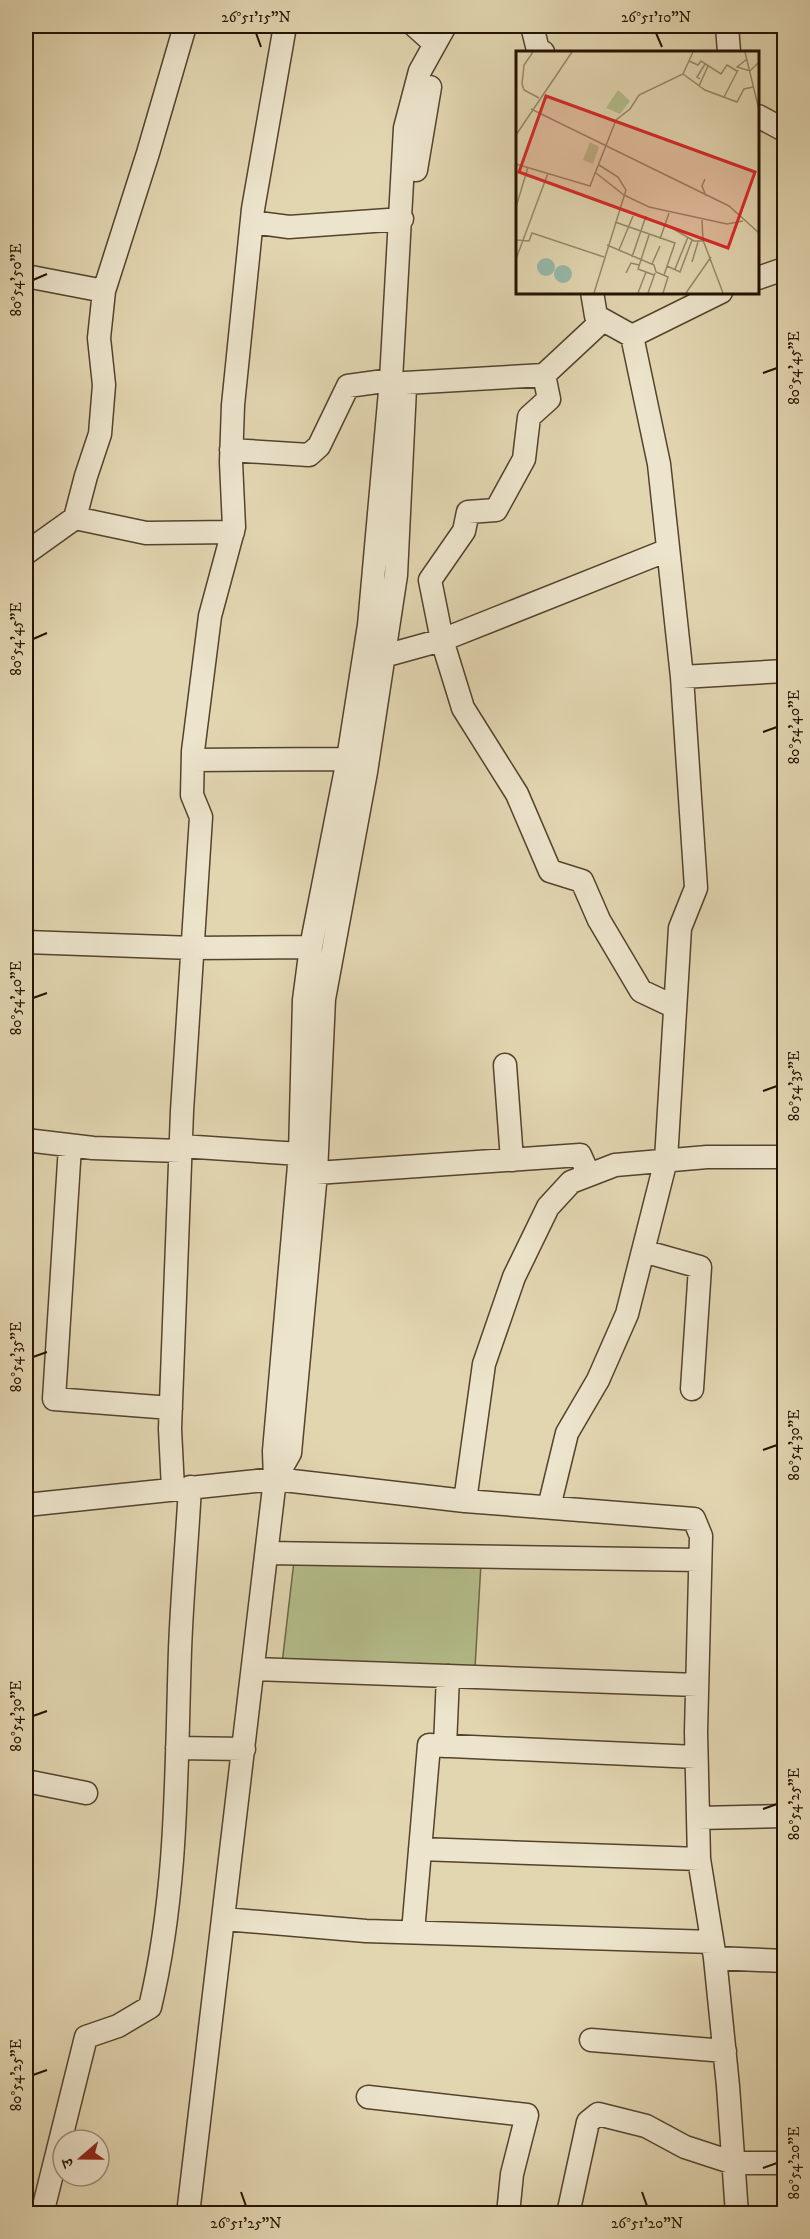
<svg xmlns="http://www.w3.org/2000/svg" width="810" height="2239" font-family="'IM FELL DW Pica','Noto Serif Devanagari',serif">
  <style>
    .green { fill: #b4bd8b; stroke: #6c6846; stroke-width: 1.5 }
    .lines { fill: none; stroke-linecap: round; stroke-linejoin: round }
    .minor-casing { stroke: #54432c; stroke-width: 25 }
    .minor { stroke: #ece4cc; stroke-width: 22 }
    .ticks { fill: none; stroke: #241200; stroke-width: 2 }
    .inset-road { fill: none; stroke: #96886a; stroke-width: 1.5 }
    .view { fill: #d62828; fill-opacity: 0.15; stroke: #d62828; stroke-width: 3 }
    .inset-edge { fill: none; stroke: #241200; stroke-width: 3 }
    .neatline { fill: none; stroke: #241200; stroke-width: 2 }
    .ticks-label { font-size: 15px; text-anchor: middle; fill: #241200 }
  </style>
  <rect width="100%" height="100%" fill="#e2d6b1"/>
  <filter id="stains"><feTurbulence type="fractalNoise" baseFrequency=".00333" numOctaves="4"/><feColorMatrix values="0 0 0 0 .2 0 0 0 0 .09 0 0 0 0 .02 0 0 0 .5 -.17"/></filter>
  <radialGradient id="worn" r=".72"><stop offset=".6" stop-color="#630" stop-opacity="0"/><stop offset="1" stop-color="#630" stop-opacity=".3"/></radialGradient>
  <path class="green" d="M294,1561L481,1563L475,1668L282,1664Z"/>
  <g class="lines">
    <defs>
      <path id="minor" d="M415,26L435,44
        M532,26L538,50L543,52
        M727,26L729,52
        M758,116L784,130
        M416,170L430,87
        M252,222L289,227L402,219
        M26,276L104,291
        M758,278L784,269
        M632,336L721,292
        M544,375L549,399L529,417L524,459L496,510L468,512L464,531L430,580L442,640L463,708L517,794L550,871L582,881L599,920L641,991L675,1007
        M405,383L544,375L603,320
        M231,450L309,455L319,446L348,386L391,380
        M75,518L86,476L100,434L104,385L99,338L104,291L148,153L185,26
        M26,553L75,518L146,533L233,532
        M384,656L442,640L668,550
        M682,677L784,671
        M193,760L348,759
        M26,942L193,948L311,947
        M505,1065L512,1160
        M26,1140L93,1148L180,1151
        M70,1146L54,1399L171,1408
        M181,1146L300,1154
        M316,1173L580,1155L589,1175
        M643,1251L700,1267L692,1389
        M276,1478L290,1453L316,1173L324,999L366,772L396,575L405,388
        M173,1489L170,1429L182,1111L201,817L192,795L193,751L210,616L234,527L231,462L233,405L253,209L285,26
        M465,1501L484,1364L514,1277L548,1207L571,1182L615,1165L707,1157H784
        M26,1505L275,1479L465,1501L694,1519L701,1536L696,1732L699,1859L715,1958L728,2086L737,2214
        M549,1507L567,1433L598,1380L627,1314L666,1160L680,928L696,888L682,677L659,464L632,336L596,316L592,292
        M268,1553L700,1560
        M254,1669L697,1685
        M445,1746L448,1676
        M177,1748L244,1749
        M26,1781L86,1793
        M698,1818L784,1816
        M420,1849L699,1859
        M224,1919L366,1931L712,1942
        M413,1932L429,1745L696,1757
        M715,1958L784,1961
        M591,2040L725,2051
        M368,2097L527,2115L512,2174L508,2214
        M42,2214L86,2037L118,2026L150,2007C178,1891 176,1770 180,1650C182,1596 187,1542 190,1487
        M188,2214L275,1479L274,1451L300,1154L304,1000L311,947L348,759L369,625L391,380L405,128L420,71L445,26
        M568,2214L588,2122L598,2114L646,2126L685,2147L734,2163H784"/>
    </defs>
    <use href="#minor" class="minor-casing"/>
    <use href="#minor" class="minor"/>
  </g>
  <path class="ticks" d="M256,33L261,47M656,33L662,47M33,280L47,274M763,373L777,368M33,639L47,633M763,732L777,727M33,998L47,993M763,1091L777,1086M33,1357L47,1352M763,1450L777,1445M33,1716L47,1711M763,1809L777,1804M33,2075L47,2070M763,2168L777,2163M241,2192L246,2206M642,2192L647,2206"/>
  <g transform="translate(516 51)">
    <rect width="243" height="243" fill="#e2d6b1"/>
    <path d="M102,39L114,50L104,63L90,57ZM74,91L83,96L77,113L67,109Z" fill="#b4bd8b"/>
    <path d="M21 216a9 9 0 1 1 18 0a9 9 0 1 1-18 0ZM38 223a9 9 0 1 1 18 0a9 9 0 1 1-18 0Z" fill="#95b9aa"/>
    <path class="inset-road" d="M17,1L8,14L6,33L8,39L23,47M229,1L243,59M231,8L221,16L234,20L243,11M173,10L182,14L185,10L205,23L211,14L221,20M167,23L189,39L221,51L228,38L237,36M184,28L181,26L189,13M183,35L192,15M208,46L222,19M15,58L213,155L243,182M0,84L56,1M0,113L74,135L100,69L114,58L123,44L167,23L177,1M80,122L108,144L133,156L211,173L227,170M189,128L186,135L190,145M0,156L12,116M186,169L187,189L207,242M99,171L159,192L148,224M149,173L178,190H188M133,184L122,218L138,224M144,188L153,162M0,189L13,190L16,182L88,206M91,194L138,214L140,221L152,226L147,242M103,199L117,165M116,206L130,165M0,208L32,122M176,211L182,191M136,213L144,195M151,215L164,221L176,189M159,218L172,186M110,222L115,212L123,214M78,242L110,139L102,126L83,114M122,242L130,221M132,242L139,222M170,242L195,206"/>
    <path class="view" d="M30,45L239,121L212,197L3,121Z"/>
    <rect width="243" height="243" class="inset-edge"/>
  </g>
  <rect width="810" height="2239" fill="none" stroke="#e2d6b1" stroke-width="66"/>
  <g transform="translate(81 2158) rotate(250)"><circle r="28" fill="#ece4cc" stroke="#9c907a" stroke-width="1.5"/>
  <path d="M0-4.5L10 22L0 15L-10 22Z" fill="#8f2418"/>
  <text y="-9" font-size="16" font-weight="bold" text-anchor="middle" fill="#241200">उ</text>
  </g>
  <rect x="33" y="33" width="744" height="2173" class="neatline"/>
  <g class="ticks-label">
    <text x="256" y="22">26°51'15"N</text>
    <text x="656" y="22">26°51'10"N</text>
    <text transform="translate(16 280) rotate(-90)" y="5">80°54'50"E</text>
    <text transform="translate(794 368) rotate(-90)" y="5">80°54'45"E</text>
    <text transform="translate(16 639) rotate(-90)" y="5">80°54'45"E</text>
    <text transform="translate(794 727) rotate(-90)" y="5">80°54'40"E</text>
    <text transform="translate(16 998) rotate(-90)" y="5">80°54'40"E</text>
    <text transform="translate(794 1086) rotate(-90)" y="5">80°54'35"E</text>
    <text transform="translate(16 1357) rotate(-90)" y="5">80°54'35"E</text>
    <text transform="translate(794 1445) rotate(-90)" y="5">80°54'30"E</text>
    <text transform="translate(16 1716) rotate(-90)" y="5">80°54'30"E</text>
    <text transform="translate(794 1804) rotate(-90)" y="5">80°54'25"E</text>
    <text transform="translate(16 2075) rotate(-90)" y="5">80°54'25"E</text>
    <text transform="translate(794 2163) rotate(-90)" y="5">80°54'20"E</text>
    <text x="246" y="2228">26°51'25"N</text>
    <text x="647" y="2228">26°51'20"N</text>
  </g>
  <rect width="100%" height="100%" filter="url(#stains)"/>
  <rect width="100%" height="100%" fill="url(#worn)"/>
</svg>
